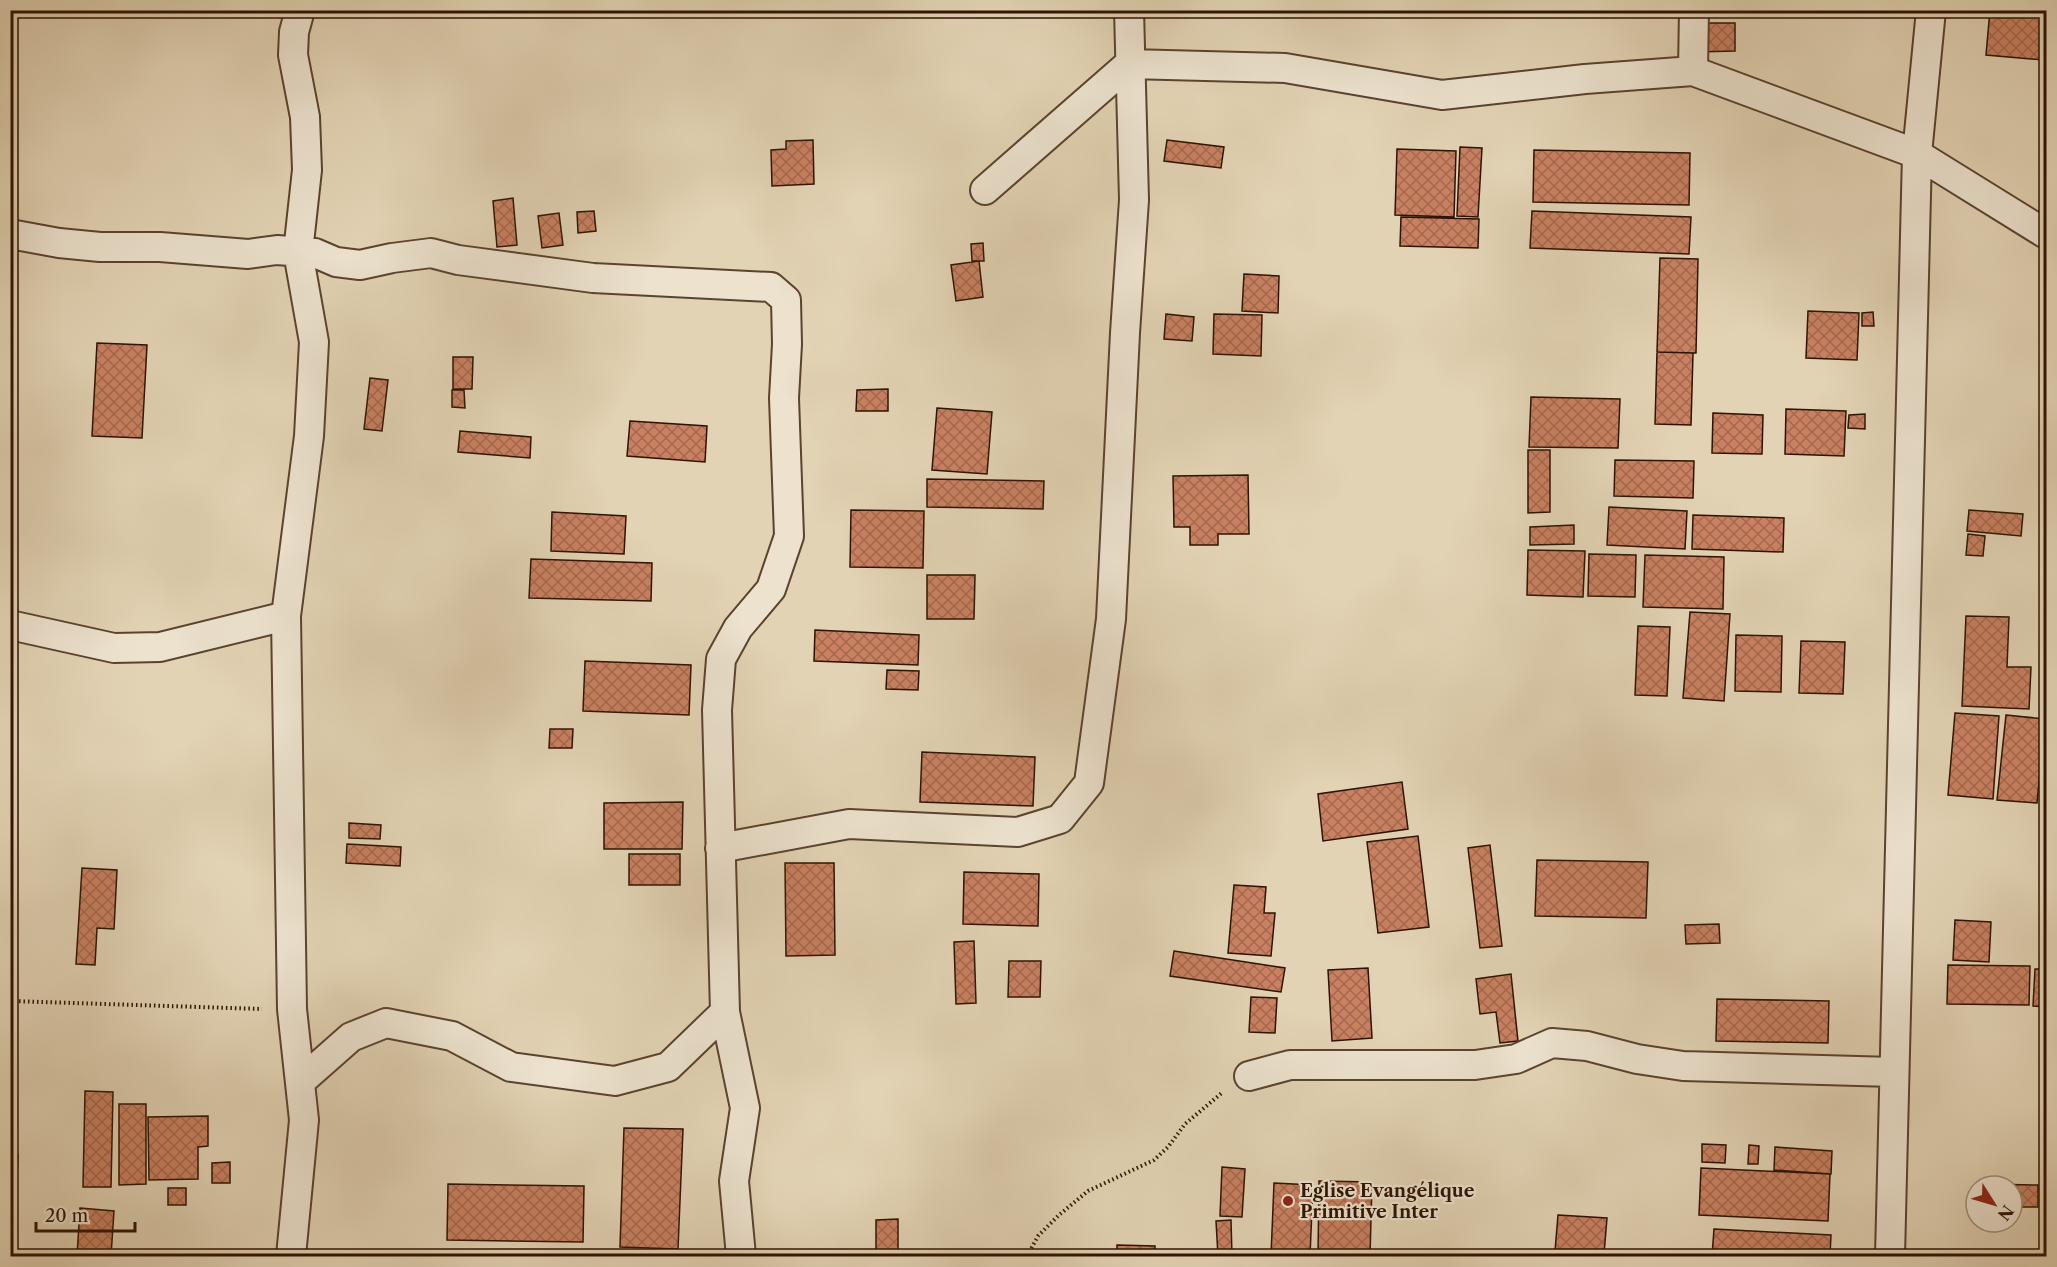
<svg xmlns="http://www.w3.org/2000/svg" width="2057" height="1267" font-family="'Libre Caslon Text',serif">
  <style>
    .building { fill: url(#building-cross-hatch); stroke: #2e1302; stroke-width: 1.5 }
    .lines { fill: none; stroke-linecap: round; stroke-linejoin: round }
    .minor-casing { stroke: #5b432e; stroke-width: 32 }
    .path { stroke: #2e1302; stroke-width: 4; stroke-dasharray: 1.5 3; stroke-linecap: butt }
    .minor { stroke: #ece2ce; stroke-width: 28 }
    .poi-dot { fill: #8f2418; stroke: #ece2ce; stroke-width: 2 }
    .labels { text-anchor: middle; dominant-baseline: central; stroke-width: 4.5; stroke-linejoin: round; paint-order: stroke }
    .poi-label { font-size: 18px; font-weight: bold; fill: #2e1302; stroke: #ece2ce; text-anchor: start }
  </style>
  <defs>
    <pattern id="building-cross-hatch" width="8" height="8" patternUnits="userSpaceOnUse" patternTransform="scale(1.5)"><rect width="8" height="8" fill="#c98161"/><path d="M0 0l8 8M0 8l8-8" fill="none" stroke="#a4684e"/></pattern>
  </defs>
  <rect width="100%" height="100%" fill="#e2d3b4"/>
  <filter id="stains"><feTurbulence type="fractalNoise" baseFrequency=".00333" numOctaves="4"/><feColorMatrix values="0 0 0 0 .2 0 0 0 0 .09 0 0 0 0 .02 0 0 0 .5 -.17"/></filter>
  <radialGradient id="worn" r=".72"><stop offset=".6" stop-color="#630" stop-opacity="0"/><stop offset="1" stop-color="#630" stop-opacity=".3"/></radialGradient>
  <path class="building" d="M1990,10H2046L2044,60L1986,55Z
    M1696,23H1735V51L1696,52Z
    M813,140L814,184L772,186L771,150L786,149V141Z
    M1167,140L1224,147L1221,168L1164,161Z
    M1460,147L1482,148L1478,217L1457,216Z
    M1397,149L1456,151L1454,217L1395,215Z
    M1534,150L1690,153L1689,205L1533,202Z
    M513,198L517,245L497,247L493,201Z
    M594,211L596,231L578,233L577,212Z
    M1532,211L1691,217L1689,254L1530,248Z
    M559,213L563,245L542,248L538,216Z
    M1401,217L1479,219L1478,248L1400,246Z
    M983,243L984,261H972L971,244Z
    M1660,258L1698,259L1696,353L1657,352Z
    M979,261L983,297L956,301L951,265Z
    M1244,274L1279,276L1278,313L1242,311Z
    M1808,311L1859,313L1857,360L1806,358Z
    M1873,312L1874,326H1862V313Z
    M1166,314L1194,317L1192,341L1164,339Z
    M1214,314L1262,315L1261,356L1213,354Z
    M97,343L147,345L142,438L92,436Z
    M1657,352L1693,353L1691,425L1655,424Z
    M453,357H473L472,389H453Z
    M370,378L388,380L382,431L364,429Z
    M888,389V411H856L857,390Z
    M452,390H464L465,408L452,407Z
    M1531,397L1620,399L1618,448L1529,447Z
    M937,408L992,412L987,474L932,470Z
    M1786,409L1846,411L1844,456L1785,454Z
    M1713,413L1763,415L1762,454L1712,453Z
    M1865,414V429L1848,428L1849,415Z
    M630,421L707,426L705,462L627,456Z
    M460,431L531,437L530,458L458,452Z
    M1528,450H1550V512L1528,513Z
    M1615,460L1694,461L1693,498L1614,496Z
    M1248,475L1249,534H1218V545H1190V527H1174L1173,476Z
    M927,479L1044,481L1043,509L927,507Z
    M1609,507L1687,511L1685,549L1607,545Z
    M851,510L924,511L923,568L850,567Z
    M1969,510L2023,514L2021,536L1967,531Z
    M552,512L626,516L624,554L551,551Z
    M1693,515L1784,518L1783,552L1692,549Z
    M1574,525V544L1530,545V527Z
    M1968,534L1985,536L1983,556L1966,555Z
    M1528,550L1585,551L1583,597L1527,595Z
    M1589,554L1636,555L1635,597L1588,596Z
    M1645,555L1724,557L1723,609L1643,607Z
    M531,559L652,563L651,601L529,598Z
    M927,575H975L974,619H927Z
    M1690,612L1730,614L1724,701L1683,698Z
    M1966,616L2009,617L2007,667H2031L2029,709L1962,706Z
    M1638,626L1670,627L1667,696L1635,695Z
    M815,630L919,635L918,665L814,661Z
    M1736,635L1782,636L1781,692L1735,691Z
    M1801,641L1845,642L1843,694L1799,693Z
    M585,661L691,665L689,715L583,711Z
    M887,670L919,671L918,690L886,689Z
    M1955,713L1999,716L1993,799L1948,795Z
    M2006,715L2045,719L2037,803L1997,800Z
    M550,729H573L572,748H549Z
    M922,752L1035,757L1033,806L920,802Z
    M1402,782L1408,829L1323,841L1318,794Z
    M683,802L682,849H604V803Z
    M349,823L381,825L380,839L349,838Z
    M1418,836L1429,927L1378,933L1367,842Z
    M347,844L401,847L400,866L346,863Z
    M1490,845L1502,946L1480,948L1468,848Z
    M629,854H680V885H629Z
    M1537,860L1648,862L1646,918L1535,916Z
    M785,863H834L835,955L786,956Z
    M82,868L117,870L114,929L97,928L95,965L76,964Z
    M964,872L1039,874L1038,926L963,924Z
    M1234,885L1266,887L1264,913H1275L1271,956L1228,953Z
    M1955,920L1991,922L1989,962L1953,960Z
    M1719,924L1720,943L1686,944L1685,925Z
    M974,941L976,1003L956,1004L954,942Z
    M1174,951L1285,968L1281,992L1170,976Z
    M1009,961H1041L1040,997H1008Z
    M1948,965L2030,966L2029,1005L1947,1004Z
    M1368,968L1372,1038L1332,1041L1328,970Z
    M2035,969H2046V1007L2033,1006Z
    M1511,974L1518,1041L1500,1043L1496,1012L1480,1014L1476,979Z
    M1251,997L1277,998L1275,1033L1249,1032Z
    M1717,999L1829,1001L1828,1043L1716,1041Z
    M85,1091L113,1092L111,1187H83Z
    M119,1104H146V1184L119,1185Z
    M208,1116V1146L198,1147V1179L149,1180L148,1117Z
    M624,1128L683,1129L678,1249L620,1247Z
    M1702,1144L1726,1145L1725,1163L1702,1162Z
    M1749,1145L1759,1146L1758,1164H1748Z
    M1775,1147L1832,1151L1831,1174L1774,1170Z
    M10,1154L18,1155L15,1220H10Z
    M230,1162V1183H212V1163Z
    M1222,1167L1245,1169L1242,1217L1220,1216Z
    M1701,1168L1830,1174L1828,1221L1699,1215Z
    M1319,1181L1372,1182L1370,1256H1318Z
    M1274,1183L1313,1185L1310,1256H1271Z
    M448,1184L584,1186L583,1242L447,1240Z
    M1987,1184L2038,1185V1207H2012V1186H1987Z
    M168,1188H186V1205H168Z
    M80,1208L114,1211L111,1256H77Z
    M1558,1215L1607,1218L1604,1254L1555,1251Z
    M898,1219V1256H876V1220Z
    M1231,1220L1232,1256H1218L1216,1221Z
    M1714,1229L1831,1235L1830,1256H1712Z
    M1117,1245L1155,1246V1256H1117Z"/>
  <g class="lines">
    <defs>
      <path id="minor" d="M1694,10L1693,71L1917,154L2046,234
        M985,190L1129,64L1285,68L1442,95L1585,79L1693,71
        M10,234L59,243L100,247H160L248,254L277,250L315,253L336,262L360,265L392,258L431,253L458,260L593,278L771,287L786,300L787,344L784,398L789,536L771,589L738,628L721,659L717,710L725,1012L745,1108L734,1181L741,1256
        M10,625L114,648L160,647L286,616
        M720,848L849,824L1018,832L1060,819L1089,783L1111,619L1125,333L1134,200L1129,10
        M1249,1076L1290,1065H1475L1516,1059L1552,1043L1587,1046L1637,1059L1683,1066L1893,1072
        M300,1082L351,1037L386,1023L452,1036L511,1067L615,1081L668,1067L725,1012
        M291,1256L304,1120L292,1009L286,616L309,436L314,342L298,252L307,170L305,117L293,55L294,32L300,10
        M1890,1256L1917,154L1931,10"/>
    </defs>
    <use href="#minor" class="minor-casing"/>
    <path class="path" d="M10,1001L262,1009
      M1027,1256L1038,1236L1059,1215L1088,1191L1154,1160L1168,1147L1185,1124L1223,1092"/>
    <use href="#minor" class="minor"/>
  </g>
  <circle class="poi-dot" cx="1288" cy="1201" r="6"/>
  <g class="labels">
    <g class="poi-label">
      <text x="1300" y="1191">Eglise Evangélique<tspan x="1300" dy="21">Primitive Inter</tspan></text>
    </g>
  </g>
  <rect width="2057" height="1267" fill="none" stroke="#e2d3b4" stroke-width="36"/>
  <rect x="12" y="12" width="2033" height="1243" fill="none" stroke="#2e1302" stroke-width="3"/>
  <rect x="18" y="18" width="2021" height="1231" fill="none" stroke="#2e1302" stroke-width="1.5"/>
  <g transform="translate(1994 1204) rotate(127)"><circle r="28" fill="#ece2ce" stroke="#a08f7c" stroke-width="1.5"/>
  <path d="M0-4.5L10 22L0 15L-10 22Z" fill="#8f2418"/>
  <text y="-9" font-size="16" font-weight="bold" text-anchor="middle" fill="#2e1302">N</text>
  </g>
  <path d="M36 1222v9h99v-9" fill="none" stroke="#2e1302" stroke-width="3"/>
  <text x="45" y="1222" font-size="18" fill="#2e1302" stroke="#ece2ce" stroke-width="4.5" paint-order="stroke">20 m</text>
  <rect width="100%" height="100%" filter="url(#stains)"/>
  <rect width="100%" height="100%" fill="url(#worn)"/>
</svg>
